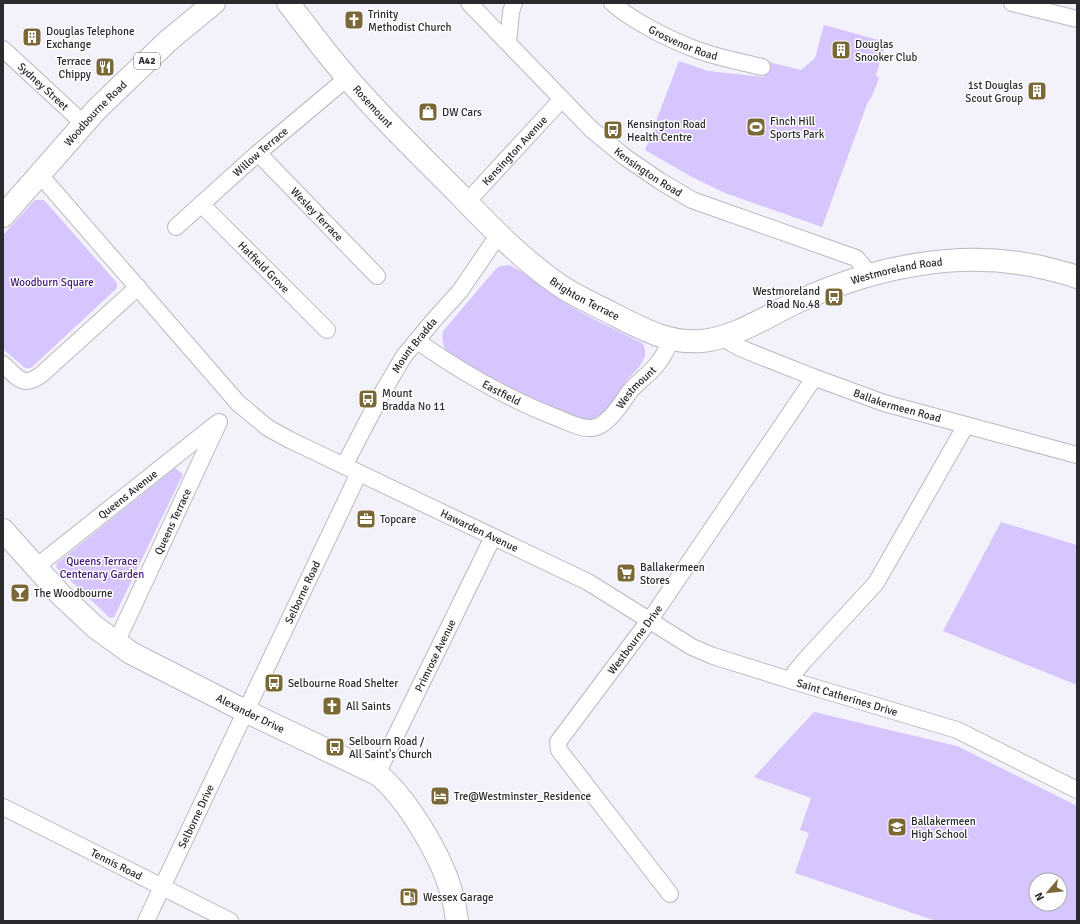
<svg xmlns="http://www.w3.org/2000/svg" width="1080" height="924" font-family="Signika,sans-serif">
  <style>
    .green { fill: #d7c5fe; fill-rule: evenodd }
    .lines { fill: none; stroke-linecap: round; stroke-linejoin: round }
    .street-casing { stroke: #bab8c0; stroke-width: 18 }
    .secondary-casing { stroke: #bab8c0; stroke-width: 24 }
    .primary-casing { stroke: #bab8c0; stroke-width: 24 }
    .street { stroke: #fff; stroke-width: 16 }
    .secondary { stroke: #fff; stroke-width: 22 }
    .primary { stroke: #fff; stroke-width: 22 }
    .labels { text-anchor: middle; dominant-baseline: central; stroke-width: 3; stroke-linejoin: round; paint-order: stroke }
    .shield { fill: #fff; stroke: #6b6a6d; stroke-width: 1 }
    .shield-label { font-size: 10px; font-weight: bold; fill: #2b2a2e }
    .poi-label { font-size: 11px; fill: #2b2a2e; stroke: #fff; text-anchor: start }
    .street-label { font-size: 11px; fill: #2b2a2e; stroke: #fff }
    .park-label { font-size: 11px; fill: #421675; stroke: #fff }
  </style>
  <rect width="100%" height="100%" fill="#f3f1fa"/>
  <path class="green" d="M824,25L886,42L876,75L879,78L872,96L867,104L822,227L725,193L692,177L645,150L679,61L708,71L764,77L769,62L801,70L815,58Z
    M35,200H44L117,283V288L31,368H25L3,349V235Z
    M509,265C529,274 545,291 565,303C589,318 617,330 642,343C652,357 637,369 628,379C616,393 611,413 592,419C572,426 473,368 450,356C444,348 441,342 443,331L495,270L500,266Z
    M175,468L183,474L114,617L110,618L56,567L57,563Z
    M1001,522L1077,545V685L943,631Z
    M814,712L957,746L1077,806V921H936L795,873L809,833L800,830L811,798L754,777ZM1036,880H1060V904H1036Z"/>
  <g class="lines">
    <defs>
      <g id="street">
        <path id="s1" d="M469,3L591,129L625,157L660,181L692,200L856,258L870,274"/>
        <path id="s2" d="M612,3C634,22 672,41 700,51C720,58 742,62 762,67"/>
        <path d="M1012,3L1077,19"/>
        <path d="M508,43L511,12L514,3"/>
        <path id="s3" d="M3,49L83,123"/>
        <path id="s4" d="M258,153L377,276"/>
        <path id="s5" d="M40,175L238,403L268,428L290,440L588,582L692,647L713,656L793,681L957,730L1077,790"/>
        <path id="s6" d="M467,202L562,99"/>
        <path id="s7" d="M201,204L327,330"/>
        <path id="s8" d="M176,227L258,153L347,78"/>
        <path id="s9" d="M727,336L731,343L740,348L813,377L884,403L1077,455"/>
        <path id="s10" d="M417,341C461,372 510,400 560,419C570,423 582,429 592,428C608,427 622,402 630,391C637,383 645,377 652,370C661,361 667,350 671,339"/>
        <path d="M3,364C17,377 23,389 42,374L138,287"/>
        <path id="s11" d="M344,466L381,395L404,356L433,321L460,291L499,234"/>
        <path id="s12" d="M36,567L216,424"/>
        <path id="s13" d="M116,643L219,422"/>
        <path d="M793,681L795,672L805,660L876,583L966,425"/>
        <path id="s14" d="M377,774L493,537"/>
        <path id="s15" d="M3,807L230,921"/>
        <path id="s16" d="M670,894L559,750L558,742L654,614L810,384L813,377"/>
        <path id="s17" d="M146,921L359,473"/>
      </g>
      <g id="secondary">
        <path id="s18" d="M288,3C311,32 333,63 359,91C389,125 422,157 454,189C486,222 518,256 555,282C572,295 594,304 613,314C640,328 669,344 702,341C735,338 767,316 797,302C873,267 962,248 1045,268C1056,271 1067,273 1077,277"/>
        <path id="s19" d="M3,530L61,595L95,627L131,653L245,711L377,774C406,796 441,856 451,891C454,901 456,911 457,921"/>
      </g>
      <g id="primary">
        <path id="s20" d="M3,216L97,109L169,40L214,3"/>
      </g>
    </defs>
    <use href="#street" class="street-casing"/>
    <use href="#secondary" class="secondary-casing"/>
    <use href="#primary" class="primary-casing"/>
    <use href="#street" class="street"/>
    <use href="#secondary" class="secondary"/>
    <use href="#primary" class="primary"/>
  </g>
  <defs>
    <symbol id="church-square" viewBox="-11 -11 22 22"><rect x="-9" y="-9" width="18" height="18" rx="4" fill="#7a6836" stroke="#fff"/><path d="M-1.2-6h2.4v3.5h3.3v2.4h-3.3V6h-2.4V-.1h-3.3v-2.4h3.3Z" fill="#fff"/></symbol>
    <symbol id="building-square" viewBox="-11 -11 22 22"><rect x="-9" y="-9" width="18" height="18" rx="4" fill="#7a6836" stroke="#fff"/><path d="M-4-6H4V6H1V3H-1V6H-4ZM-2.5-4.3h1.7v1.8h-1.7ZM.8-4.3h1.7v1.8H.8ZM-2.5-1h1.7V.8h-1.7ZM.8-1h1.7V.8H.8Z" fill="#fff"/></symbol>
    <symbol id="restaurant-square" viewBox="-11 -11 22 22"><rect x="-9" y="-9" width="18" height="18" rx="4" fill="#7a6836" stroke="#fff"/><path d="M-5-6h1v4h1v-4h1v4h1v-4h1v5L-1.5 .5V6h-2V.5L-5-1ZM5-6V6H3V1.5H1.5Q1.5-4 5-6Z" fill="#fff"/></symbol>
    <symbol id="shop-square" viewBox="-11 -11 22 22"><rect x="-9" y="-9" width="18" height="18" rx="4" fill="#7a6836" stroke="#fff"/><path d="M-5-2.5h2.3a2.7 3.5 0 0 1 5.4 0H5L5.5 6h-11ZM-1.5-2.5h3a1.5 2.3 0 0 0-3 0Z" fill="#fff"/></symbol>
    <symbol id="stadium-square" viewBox="-11 -11 22 22"><rect x="-9" y="-9" width="18" height="18" rx="4" fill="#7a6836" stroke="#fff"/><path d="M0-5a6.5 5 0 1 0 0 10a6.5 5 0 1 0 0-10ZM-3.5-1.8h7v3.6h-7Z" fill="#fff"/></symbol>
    <symbol id="bus-square" viewBox="-11 -11 22 22"><rect x="-9" y="-9" width="18" height="18" rx="4" fill="#7a6836" stroke="#fff"/><path d="M-5-6H5V4H4V6H2V4H-2V6H-4V4H-5ZM-3.5-4V0h7V-4ZM-3.5 1.2v1.5H-2V1.2ZM2 1.2v1.5H3.5V1.2Z" fill="#fff"/></symbol>
    <symbol id="office-square" viewBox="-11 -11 22 22"><rect x="-9" y="-9" width="18" height="18" rx="4" fill="#7a6836" stroke="#fff"/><path d="M-6-3h4V-5.5h4V-3h4V5H-6ZM-1-4.5V-3h2v-1.5ZM-6 0V1H6V0Z" fill="#fff"/></symbol>
    <symbol id="supermarket-square" viewBox="-11 -11 22 22"><rect x="-9" y="-9" width="18" height="18" rx="4" fill="#7a6836" stroke="#fff"/><path d="M-6-5.5h2.5l.6 2H6L4.5 2H-2.5L-4.4-4H-6ZM-1.5 3.2a1.3 1.3 0 1 0 .1 0ZM3 3.2a1.3 1.3 0 1 0 .1 0Z" fill="#fff"/></symbol>
    <symbol id="bar-square" viewBox="-11 -11 22 22"><rect x="-9" y="-9" width="18" height="18" rx="4" fill="#7a6836" stroke="#fff"/><path d="M-6-5H6L.8 .8V4.5H3.5V6h-7V4.5H-.8V.8Z" fill="#fff"/></symbol>
    <symbol id="hotel-square" viewBox="-11 -11 22 22"><rect x="-9" y="-9" width="18" height="18" rx="4" fill="#7a6836" stroke="#fff"/><path d="M-6-4.5h1.5V1H6V5H4.5V3h-9V5H-6ZM-4 0a1.8 1.8 0 1 1 3.6 0ZM.5 0V-2.5h3Q6-2.5 6 0Z" fill="#fff"/></symbol>
    <symbol id="school-square" viewBox="-11 -11 22 22"><rect x="-9" y="-9" width="18" height="18" rx="4" fill="#7a6836" stroke="#fff"/><path d="M0-5L7-2L0 1L-7-2ZM-4 1L0 2.5L4 1V4Q0 6-4 4Z" fill="#fff"/></symbol>
    <symbol id="fuel-square" viewBox="-11 -11 22 22"><rect x="-9" y="-9" width="18" height="18" rx="4" fill="#7a6836" stroke="#fff"/><path d="M-5.5-6h7V0h2V4h1.3V-2.5L3-4.5l.8-.8L6-3V5H2.5V1h-1V6h-7ZM-4.2-4.7v3.2H.2V-4.7Z" fill="#fff"/></symbol>
  </defs>
  <g fill-rule="evenodd">
    <use href="#church-square" x="343" y="9" width="22" height="22"/>
    <use href="#building-square" x="21" y="26" width="22" height="22"/>
    <use href="#building-square" x="830" y="39" width="22" height="22"/>
    <use href="#restaurant-square" x="94" y="56" width="22" height="22"/>
    <use href="#building-square" x="1026" y="80" width="22" height="22"/>
    <use href="#shop-square" x="417" y="101" width="22" height="22"/>
    <use href="#stadium-square" x="745" y="116" width="22" height="22"/>
    <use href="#bus-square" x="602" y="119" width="22" height="22"/>
    <use href="#bus-square" x="823" y="286" width="22" height="22"/>
    <use href="#bus-square" x="357" y="388" width="22" height="22"/>
    <use href="#office-square" x="355" y="508" width="22" height="22"/>
    <use href="#supermarket-square" x="615" y="562" width="22" height="22"/>
    <use href="#bar-square" x="9" y="582" width="22" height="22"/>
    <use href="#bus-square" x="263" y="672" width="22" height="22"/>
    <use href="#church-square" x="321" y="695" width="22" height="22"/>
    <use href="#bus-square" x="324" y="736" width="22" height="22"/>
    <use href="#hotel-square" x="429" y="785" width="22" height="22"/>
    <use href="#school-square" x="886" y="816" width="22" height="22"/>
    <use href="#fuel-square" x="398" y="886" width="22" height="22"/>
  </g>
  <g class="labels">
    <rect class="shield" x="134" y="53" width="26" height="16" rx="3"/>
    <g class="shield-label">
      <text x="147" y="61">A42</text>
    </g>
    <g class="poi-label">
      <text x="368" y="14">Trinity<tspan x="368" dy="13">Methodist Church</tspan></text>
      <text x="46" y="31">Douglas Telephone<tspan x="46" dy="13">Exchange</tspan></text>
      <text x="855" y="44">Douglas<tspan x="855" dy="13">Snooker Club</tspan></text>
      <text x="91" y="61" text-anchor="end">Terrace<tspan x="91" dy="13">Chippy</tspan></text>
      <text x="1023" y="85" text-anchor="end">1st Douglas<tspan x="1023" dy="13">Scout Group</tspan></text>
      <text x="442" y="112">DW Cars</text>
      <text x="770" y="121">Finch Hill<tspan x="770" dy="13">Sports Park</tspan></text>
      <text x="627" y="124">Kensington Road<tspan x="627" dy="13">Health Centre</tspan></text>
      <text x="820" y="291" text-anchor="end">Westmoreland<tspan x="820" dy="13">Road No.48</tspan></text>
      <text x="382" y="393">Mount<tspan x="382" dy="13">Bradda No 11</tspan></text>
      <text x="380" y="519">Topcare</text>
      <text x="640" y="567">Ballakermeen<tspan x="640" dy="13">Stores</tspan></text>
      <text x="34" y="593">The Woodbourne</text>
      <text x="288" y="683">Selbourne Road Shelter</text>
      <text x="346" y="706">All Saints</text>
      <text x="349" y="741">Selbourn Road /<tspan x="349" dy="13">All Saint's Church</tspan></text>
      <text x="454" y="796">Tre@Westminster_Residence</text>
      <text x="911" y="821">Ballakermeen<tspan x="911" dy="13">High School</tspan></text>
      <text x="423" y="897">Wessex Garage</text>
    </g>
    <g class="street-label">
      <text stroke="none"><textPath href="#s2" startOffset="82">Grosvenor Road</textPath></text>
      <text stroke="none"><textPath href="#s3" startOffset="55">Sydney Street</textPath></text>
      <text stroke="none"><textPath href="#s18" startOffset="134">Rosemount</textPath></text>
      <text stroke="none"><textPath href="#s20" startOffset="138">Woodbourne Road</textPath></text>
      <text stroke="none"><textPath href="#s8" startOffset="113">Willow Terrace</textPath></text>
      <text stroke="none"><textPath href="#s6" startOffset="70">Kensington Avenue</textPath></text>
      <text stroke="none"><textPath href="#s1" startOffset="247">Kensington Road</textPath></text>
      <text stroke="none"><textPath href="#s4" startOffset="85">Wesley Terrace</textPath></text>
      <text stroke="none"><textPath href="#s7" startOffset="89">Hatfield Grove</textPath></text>
      <text stroke="none"><textPath href="#s18" startOffset="756">Westmoreland Road</textPath></text>
      <text stroke="none"><textPath href="#s18" startOffset="421">Brighton Terrace</textPath></text>
      <text stroke="none"><textPath href="#s11" startOffset="140">Mount Bradda</textPath></text>
      <text stroke="none"><textPath href="#s10" startOffset="258">Westmount</textPath></text>
      <text stroke="none"><textPath href="#s10" startOffset="99">Eastfield</textPath></text>
      <text stroke="none"><textPath href="#s9" startOffset="186">Ballakermeen Road</textPath></text>
      <text stroke="none"><textPath href="#s12" startOffset="117">Queens Avenue</textPath></text>
      <text stroke="none"><textPath href="#s13" startOffset="134">Queens Terrace</textPath></text>
      <text stroke="none"><textPath href="#s5" startOffset="576">Hawarden Avenue</textPath></text>
      <text stroke="none"><textPath href="#s17" startOffset="364">Selborne Road</textPath></text>
      <text stroke="none"><textPath href="#s16" startOffset="318">Westbourne Drive</textPath></text>
      <text stroke="none"><textPath href="#s14" startOffset="132">Primrose Avenue</textPath></text>
      <text stroke="none"><textPath href="#s5" startOffset="982">Saint Catherines Drive</textPath></text>
      <text stroke="none"><textPath href="#s19" startOffset="312">Alexander Drive</textPath></text>
      <text stroke="none"><textPath href="#s17" startOffset="116">Selborne Drive</textPath></text>
      <text stroke="none"><textPath href="#s15" startOffset="127">Tennis Road</textPath></text>
    </g>
    <g class="park-label">
      <text x="52" y="282">Woodburn Square</text>
      <text x="102" y="561">Queens Terrace<tspan x="102" dy="13">Centenary Garden</tspan></text>
    </g>
  </g>
  <rect width="1080" height="924" fill="none" stroke="#2b2a2e" stroke-width="8"/>
  <g transform="translate(1048 892) rotate(242)"><circle r="19" fill="#ffffff" stroke="#aaaaab"/>
  <path d="M0-3L7 15L0 10L-7 15Z" fill="#7a6836"/>
  <text y="-6" font-size="11" font-weight="bold" text-anchor="middle" fill="#2b2a2e">N</text>
  </g>
</svg>
